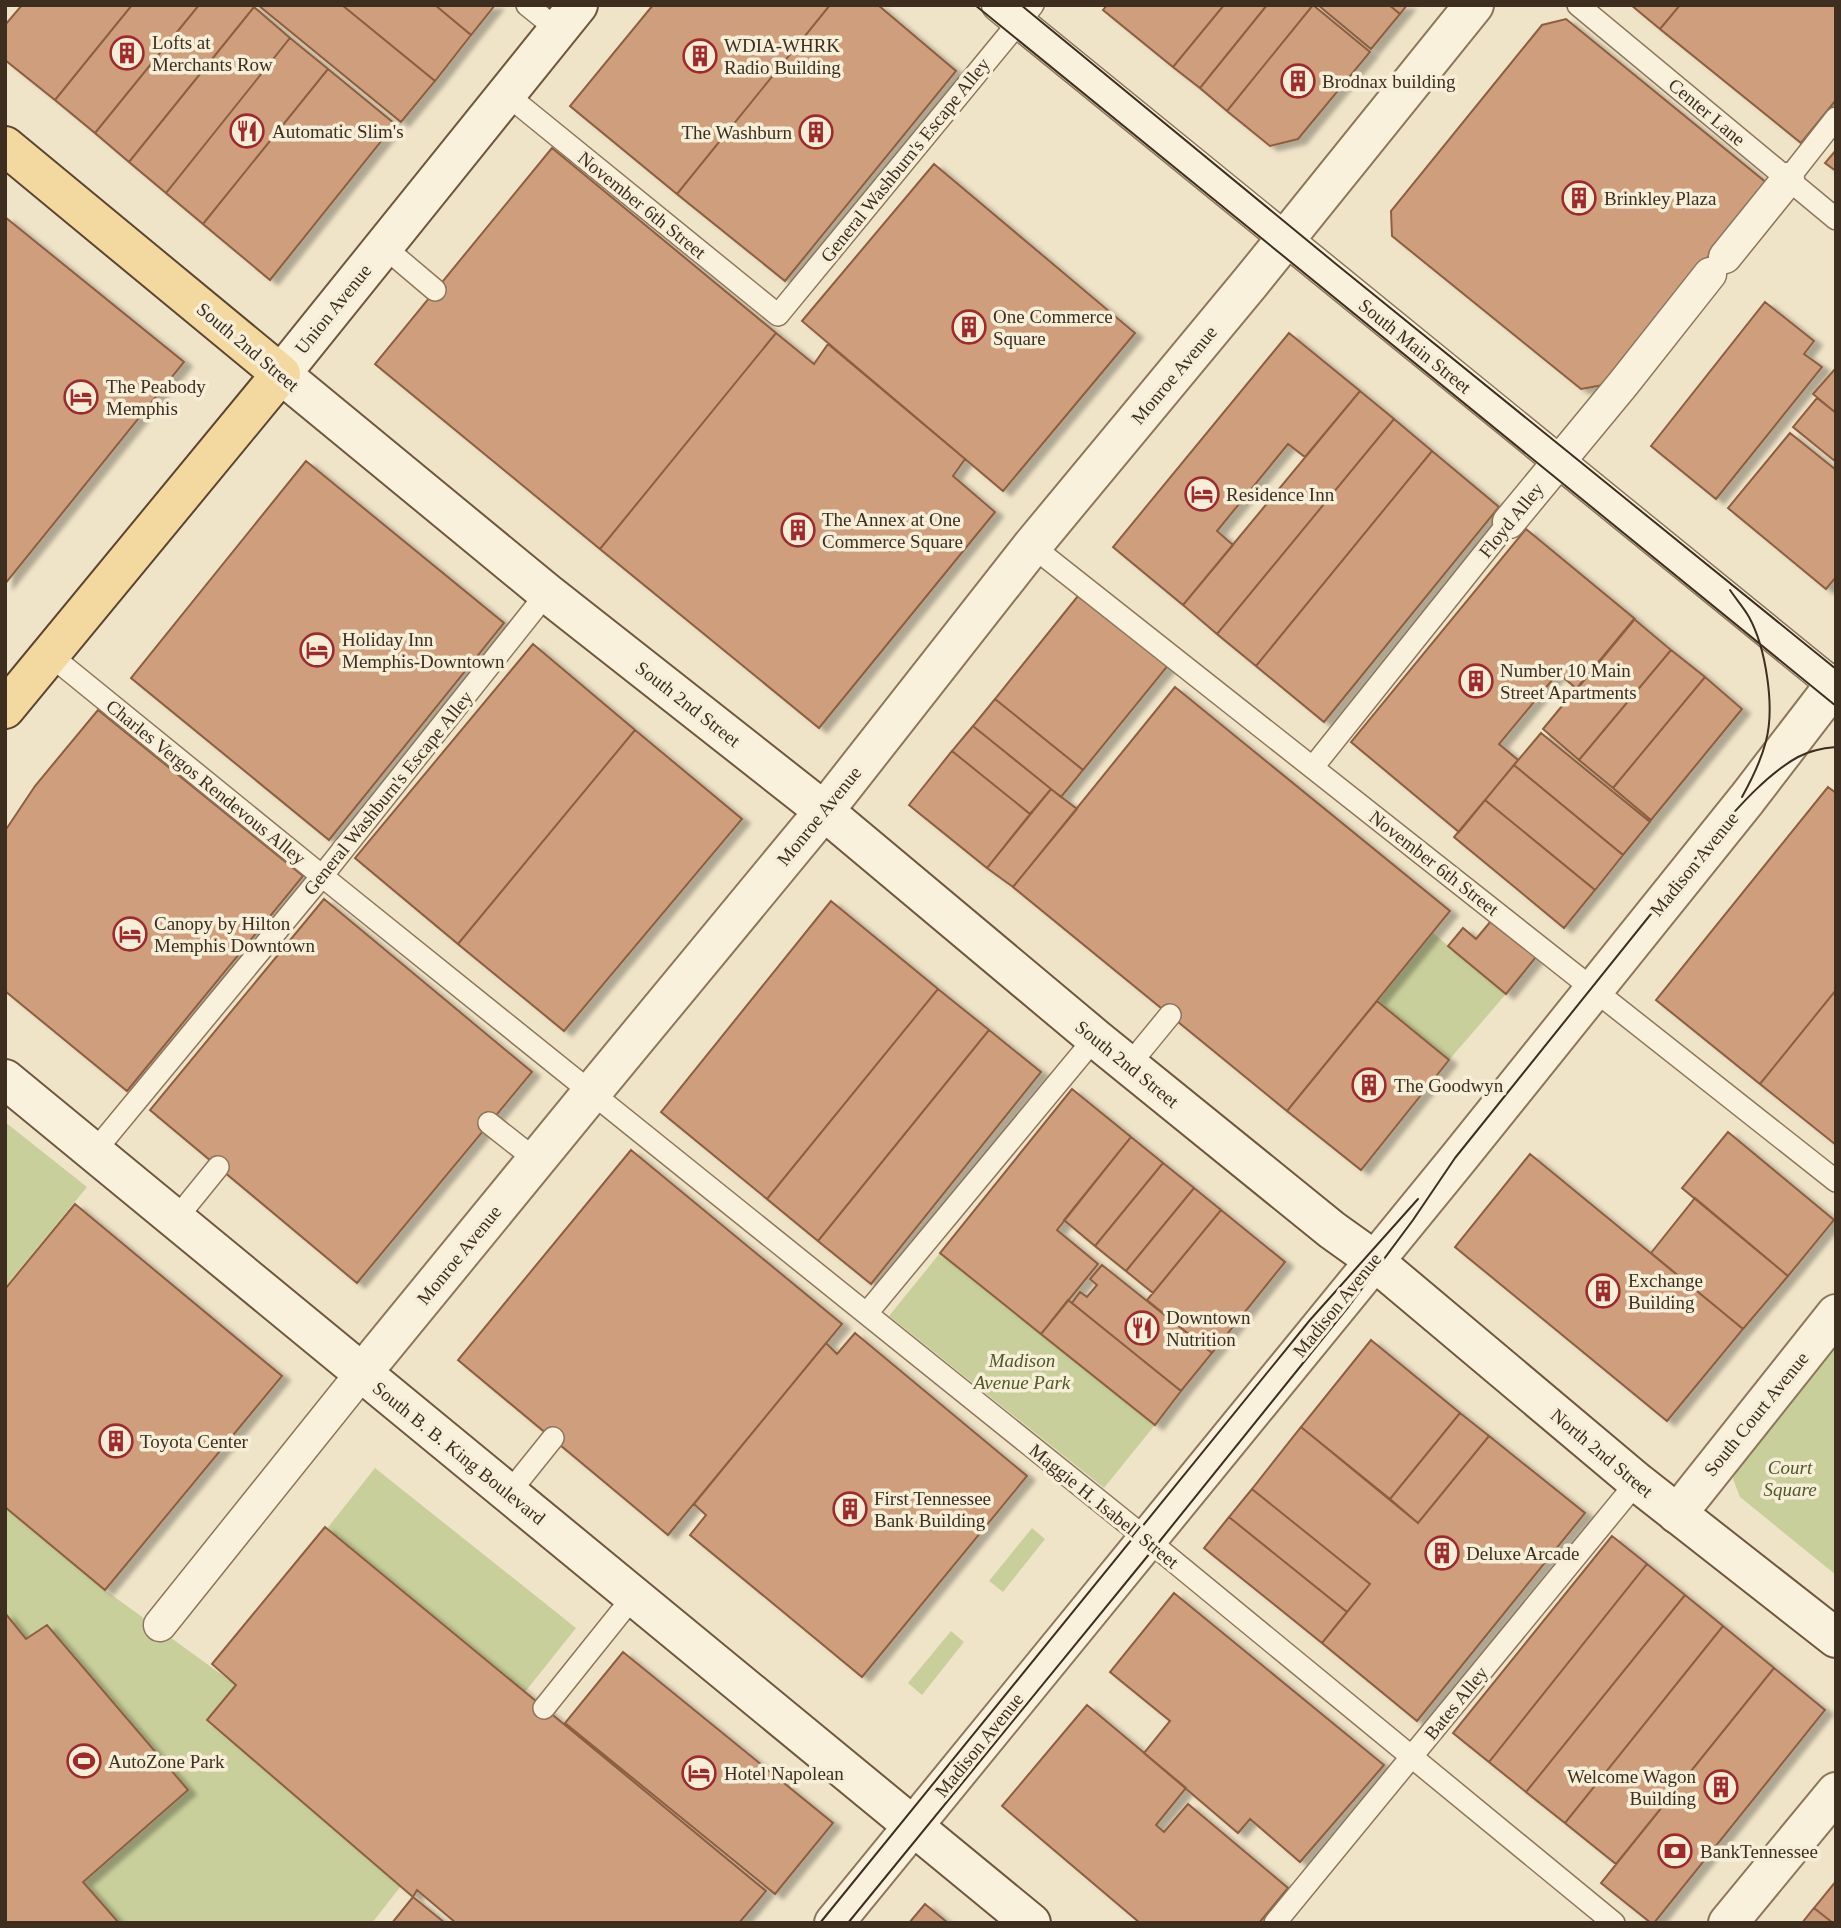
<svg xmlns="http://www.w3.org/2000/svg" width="1841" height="1928" font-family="Georgia,serif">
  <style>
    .green { fill: #c9cf9b }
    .building { fill: #cf9f7d; stroke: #8d5f41; stroke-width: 2; filter: url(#shadow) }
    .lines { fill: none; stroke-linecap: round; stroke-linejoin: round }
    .service-casing { stroke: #8d765c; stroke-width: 24 }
    .pedestrian-casing { stroke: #8d765c; stroke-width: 35 }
    .minor-casing { stroke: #8d765c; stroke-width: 42 }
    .tertiary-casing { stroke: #8d765c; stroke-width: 42 }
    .secondary-casing { stroke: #6f573f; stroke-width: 42 }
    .primary-casing { stroke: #5b4430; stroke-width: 42 }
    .service { stroke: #faf1dc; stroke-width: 21 }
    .pedestrian { stroke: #faf1dc; stroke-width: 32 }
    .minor { stroke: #faf1dc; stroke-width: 38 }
    .tertiary { stroke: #faf1dc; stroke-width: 38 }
    .secondary { stroke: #faf1dc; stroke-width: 38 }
    .primary { stroke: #f3d9a0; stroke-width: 38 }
    .tram { stroke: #3d2e20; stroke-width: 2 }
    .labels { text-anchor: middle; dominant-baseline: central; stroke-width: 7; stroke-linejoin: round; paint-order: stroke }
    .poi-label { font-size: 19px; fill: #3d2e20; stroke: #f7eed8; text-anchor: start }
    .street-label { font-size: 19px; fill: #3d2e20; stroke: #f7eed8 }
    .park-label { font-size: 19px; font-style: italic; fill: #4d5a26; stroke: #f7eed8 }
  </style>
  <defs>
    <filter id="shadow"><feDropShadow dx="8" dy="4.5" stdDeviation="2" flood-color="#0004"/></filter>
  </defs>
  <rect width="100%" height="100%" fill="#f0e4c8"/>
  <path class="green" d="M1433,933L1506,994L1449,1060L1377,1001Z
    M5,1122L87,1187L5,1287Z
    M940,1253L1155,1425L1104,1488L889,1316Z
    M1836,1348V1575L1740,1497L1733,1479L1737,1470Z
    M375,1468L576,1628L525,1692L325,1531Z
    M5,1507L105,1590L236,1685L207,1720L401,1886L372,1923H5Z
    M1032,1528L1045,1539L1003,1592L989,1581Z
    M951,1631L964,1642L922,1695L908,1683Z"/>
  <path class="building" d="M22,5H132L55,100L5,60V25Z
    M132,5H199L95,133L55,100Z
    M199,5H252L254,7L129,162L95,133Z
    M258,5H342L435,81L401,122Z
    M342,5H435L471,35L435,81Z
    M435,5H495L471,35Z
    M653,5H830L677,194L570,106Z
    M830,5H878L956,71L785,281L677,194Z
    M1107,5H1224L1173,67L1103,10Z
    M1224,5H1267L1200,88L1173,67Z
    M1267,5H1313L1227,111L1200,88Z
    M1313,5L1370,52L1298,139L1270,146L1227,111Z
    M1318,5H1389L1400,14L1371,49Z
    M1389,5H1407L1400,14Z
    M1631,5H1680L1660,29Z
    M1680,5H1836V100L1801,143L1660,29Z
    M254,7L290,38L166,193L129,162Z
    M1566,19L1768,184L1603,385L1581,389L1392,236L1391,211L1542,25Z
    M290,38L328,69L203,224L166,193Z
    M328,69L395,124L270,280L203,224Z
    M552,148L776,333L600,549L375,364Z
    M1836,150V171L1825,163Z
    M934,164L1135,333L1003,491L802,321Z
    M5,217L184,362L5,584Z
    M1765,302L1814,341L1804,354L1822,367L1716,499L1651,446Z
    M776,333L814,364L828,344L965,459L953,476L995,512L819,728L600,549Z
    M1289,333L1360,391L1305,457L1288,444L1217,531L1233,545L1183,605L1113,547Z
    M1836,368V413L1813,394Z
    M1360,391L1394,419L1217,634L1183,605Z
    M1817,398L1836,413V462L1793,427Z
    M1394,419L1432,451L1256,666L1217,634Z
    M1790,433L1836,470V577L1826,589L1728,508Z
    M1432,451L1499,507L1324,722L1256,666Z
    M306,461L504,623L329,840L131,678Z
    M1526,529L1635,619L1577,689L1558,673L1499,744L1518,760L1459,832L1351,742Z
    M1082,591L1170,663L1083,770L995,699Z
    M1634,619L1671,650L1579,760L1543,729Z
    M533,644L635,730L458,944L355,858Z
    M1671,650L1705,677L1613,788L1579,760Z
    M1705,677L1742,709L1651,820L1613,788Z
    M1175,687L1450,911L1287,1111L1013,887Z
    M995,699L1083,770L1061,797L973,726Z
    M98,710L303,876L127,1091L5,991V831L35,786Z
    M973,726L1051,789L1030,814L952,751Z
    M635,730L742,819L564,1031L458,944Z
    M1541,733L1650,822L1623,855L1514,765Z
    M952,751L1030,814L987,868L909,805Z
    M1514,765L1623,855L1595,890L1485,800Z
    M1828,787L1836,793V990L1760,1084L1656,1000Z
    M1051,789L1077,809L1013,887L987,868Z
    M1485,800L1595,890L1564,928L1454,837Z
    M324,899L532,1072L357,1283L150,1110Z
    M831,901L938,989L767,1199L661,1112Z
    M1491,921L1536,957L1506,994L1448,946L1463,928L1476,939Z
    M938,989L989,1030L818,1241L767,1199Z
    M1836,990V1145L1760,1084Z
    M1377,1001L1449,1060L1361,1170L1287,1111Z
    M989,1030L1041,1072L871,1284L818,1241Z
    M1072,1089L1131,1137L1057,1230L1098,1264L1041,1334L940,1253Z
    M1728,1132L1834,1220L1788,1276L1682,1188Z
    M1131,1137L1163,1163L1095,1246L1064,1220Z
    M631,1150L842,1324L668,1535L458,1360Z
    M1530,1154L1743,1329L1667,1421L1455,1247Z
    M1163,1163L1194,1188L1126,1271L1095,1246Z
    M1194,1188L1221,1210L1153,1293L1126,1271Z
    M1695,1198L1788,1276L1743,1329L1651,1253Z
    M75,1204L282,1376L105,1590L5,1507V1289Z
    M1221,1210L1285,1262L1212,1353L1147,1300Z
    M1102,1265L1212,1353L1181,1391L1072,1303L1080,1292L1087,1297L1097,1285L1090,1279Z
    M1068,1300L1181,1391L1155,1425L1041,1334Z
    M855,1333L1027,1476L862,1677L690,1535L706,1515L694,1504L826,1343L837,1354Z
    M1371,1340L1460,1413L1390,1499L1301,1427Z
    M1460,1413L1489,1436L1418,1523L1390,1499Z
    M1301,1427L1418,1523L1489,1436L1585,1513L1417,1721L1322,1643L1370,1584L1252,1489Z
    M1252,1489L1370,1584L1347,1612L1229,1517Z
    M1229,1517L1347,1612L1322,1643L1204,1548Z
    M325,1527L766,1891L739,1923H456L417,1890L413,1897L207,1720L236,1685L212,1664Z
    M1612,1536L1647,1564L1489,1762L1453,1733Z
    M1647,1564L1685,1595L1526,1792L1489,1762Z
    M1174,1593L1384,1765L1300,1862L1250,1819L1238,1833L1144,1753L1170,1721L1110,1672Z
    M1685,1595L1723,1626L1565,1823L1526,1792Z
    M5,1613L26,1639L47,1625L188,1790L83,1882L119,1923H5Z
    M1723,1626L1774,1668L1616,1864L1565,1823Z
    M623,1652L833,1823L775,1894L565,1723Z
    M1774,1668L1825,1710L1654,1923H1651L1601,1883Z
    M1087,1705L1186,1788L1156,1825L1164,1832L1188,1804L1288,1888L1259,1923H1140L1002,1806Z
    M1836,1881V1923H1833L1814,1908Z
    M413,1897L445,1923H392Z
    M925,1904L948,1923H909Z
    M1814,1908L1833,1923H1802Z"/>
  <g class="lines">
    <defs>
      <path id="service" d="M527,5L558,30
        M1578,5L1836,219
        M506,94L778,315L1033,5
        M1788,179L1836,118
        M383,246L435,290
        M1032,546L1836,1181
        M50,655L322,876L1138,1532L1614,1923
        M1313,767L1509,522
        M1129,1065L1170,1015
        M489,1123L536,1160
        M94,1152L322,876L547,593
        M175,1220L218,1167
        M867,1313L1095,1038
        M508,1494L553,1438
        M544,1708L633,1597
        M1275,1923L1637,1482"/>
      <path id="pedestrian" d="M998,5L1836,687
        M1725,257L1788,179
        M1509,522L1623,384L1710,274
        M160,1625L362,1373"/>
      <path id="minor" d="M1677,1514L1836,1314
        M1728,1923L1836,1792"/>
      <path id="tertiary" d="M362,1373L592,1092L824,811L1032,546L1250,283L1474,5
        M834,1923L1457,1160L1747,799L1836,683"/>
      <path id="secondary" d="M578,5L281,374L547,593L824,811L1095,1038L1332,1230L1367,1255L1637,1482L1836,1638
        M5,1079L1031,1923"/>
      <path id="primary" d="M5,146L281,374L5,709"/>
    </defs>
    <use href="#service" class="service-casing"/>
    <use href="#pedestrian" class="pedestrian-casing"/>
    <use href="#minor" class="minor-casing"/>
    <use href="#tertiary" class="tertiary-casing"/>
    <use href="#secondary" class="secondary-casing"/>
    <use href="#primary" class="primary-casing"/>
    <use href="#service" class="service"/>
    <use href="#pedestrian" class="pedestrian"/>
    <use href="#minor" class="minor"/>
    <use href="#tertiary" class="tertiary"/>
    <use href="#secondary" class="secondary"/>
    <use href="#primary" class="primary"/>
    <path class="tram" d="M975,5L1836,706
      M1021,5L1336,264L1836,669
      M1730,590C1736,599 1744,608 1749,617C1766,648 1775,707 1766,741C1761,761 1752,779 1742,797
      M820,1923L1310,1320L1418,1199
      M848,1923L1155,1547L1349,1306L1413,1220L1455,1158L1720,828C1742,803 1769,773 1798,757C1809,751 1824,748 1836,747"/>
  </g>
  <defs>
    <symbol id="building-ring" viewBox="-11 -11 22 22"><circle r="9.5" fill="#f7eed8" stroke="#9e2a2b" stroke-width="1.5"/><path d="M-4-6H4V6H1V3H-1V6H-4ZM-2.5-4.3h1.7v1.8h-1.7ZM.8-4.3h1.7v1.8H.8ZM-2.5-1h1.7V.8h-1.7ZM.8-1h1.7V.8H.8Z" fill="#9e2a2b"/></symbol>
    <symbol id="restaurant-ring" viewBox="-11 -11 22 22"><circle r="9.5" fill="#f7eed8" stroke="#9e2a2b" stroke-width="1.5"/><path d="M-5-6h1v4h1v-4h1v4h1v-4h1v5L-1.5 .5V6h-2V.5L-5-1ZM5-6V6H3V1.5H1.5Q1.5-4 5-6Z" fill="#9e2a2b"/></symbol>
    <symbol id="hotel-ring" viewBox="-11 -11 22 22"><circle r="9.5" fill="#f7eed8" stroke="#9e2a2b" stroke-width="1.5"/><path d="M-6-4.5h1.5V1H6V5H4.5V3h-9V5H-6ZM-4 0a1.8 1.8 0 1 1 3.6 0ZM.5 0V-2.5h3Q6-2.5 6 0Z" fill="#9e2a2b"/></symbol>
    <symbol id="stadium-ring" viewBox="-11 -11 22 22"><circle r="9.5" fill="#f7eed8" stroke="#9e2a2b" stroke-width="1.5"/><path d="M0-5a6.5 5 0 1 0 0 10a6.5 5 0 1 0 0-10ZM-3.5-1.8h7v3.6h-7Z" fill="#9e2a2b"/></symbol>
    <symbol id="bank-ring" viewBox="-11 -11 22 22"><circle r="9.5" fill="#f7eed8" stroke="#9e2a2b" stroke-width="1.5"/><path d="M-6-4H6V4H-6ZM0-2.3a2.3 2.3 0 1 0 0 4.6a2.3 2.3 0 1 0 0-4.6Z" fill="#9e2a2b"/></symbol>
  </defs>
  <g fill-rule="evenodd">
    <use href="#building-ring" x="108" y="34" width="38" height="38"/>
    <use href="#building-ring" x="681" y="37" width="38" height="38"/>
    <use href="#building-ring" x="1279" y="62" width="38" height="38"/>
    <use href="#restaurant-ring" x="228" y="112" width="38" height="38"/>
    <use href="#building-ring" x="797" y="113" width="38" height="38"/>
    <use href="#building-ring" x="1560" y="179" width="38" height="38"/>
    <use href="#building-ring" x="950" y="308" width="38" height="38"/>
    <use href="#hotel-ring" x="62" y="378" width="38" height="38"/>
    <use href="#hotel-ring" x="1183" y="475" width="38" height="38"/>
    <use href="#building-ring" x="779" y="511" width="38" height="38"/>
    <use href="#hotel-ring" x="298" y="631" width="38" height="38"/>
    <use href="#building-ring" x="1457" y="662" width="38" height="38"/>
    <use href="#hotel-ring" x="111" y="915" width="38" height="38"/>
    <use href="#building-ring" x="1350" y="1066" width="38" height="38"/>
    <use href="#building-ring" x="1584" y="1272" width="38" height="38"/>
    <use href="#restaurant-ring" x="1123" y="1309" width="38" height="38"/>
    <use href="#building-ring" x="97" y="1422" width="38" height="38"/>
    <use href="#building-ring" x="831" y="1490" width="38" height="38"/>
    <use href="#building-ring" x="1423" y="1534" width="38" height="38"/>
    <use href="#stadium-ring" x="65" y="1742" width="38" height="38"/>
    <use href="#hotel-ring" x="680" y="1754" width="38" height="38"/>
    <use href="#building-ring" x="1702" y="1768" width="38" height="38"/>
    <use href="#bank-ring" x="1656" y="1832" width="38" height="38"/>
  </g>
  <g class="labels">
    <g class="poi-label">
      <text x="152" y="42">Lofts at<tspan x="152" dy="22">Merchants Row</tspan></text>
      <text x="724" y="45">WDIA-WHRK<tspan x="724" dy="22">Radio Building</tspan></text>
      <text x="1322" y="81">Brodnax building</text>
      <text x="272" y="131">Automatic Slim's</text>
      <text x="792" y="132" text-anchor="end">The Washburn</text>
      <text x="1604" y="198">Brinkley Plaza</text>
      <text x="993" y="316">One Commerce<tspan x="993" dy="22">Square</tspan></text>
      <text x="106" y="386">The Peabody<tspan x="106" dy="22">Memphis</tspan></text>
      <text x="1226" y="494">Residence Inn</text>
      <text x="822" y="519">The Annex at One<tspan x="822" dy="22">Commerce Square</tspan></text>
      <text x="342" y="639">Holiday Inn<tspan x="342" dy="22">Memphis-Downtown</tspan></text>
      <text x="1500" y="670">Number 10 Main<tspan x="1500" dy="22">Street Apartments</tspan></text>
      <text x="154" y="923">Canopy by Hilton<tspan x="154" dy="22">Memphis Downtown</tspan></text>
      <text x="1394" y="1085">The Goodwyn</text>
      <text x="1628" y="1280">Exchange<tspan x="1628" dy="22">Building</tspan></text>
      <text x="1166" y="1317">Downtown<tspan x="1166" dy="22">Nutrition</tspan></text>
      <text x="140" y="1441">Toyota Center</text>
      <text x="874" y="1498">First Tennessee<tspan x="874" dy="22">Bank Building</tspan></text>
      <text x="1466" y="1553">Deluxe Arcade</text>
      <text x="108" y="1761">AutoZone Park</text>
      <text x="724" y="1773">Hotel Napolean</text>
      <text x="1696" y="1776" text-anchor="end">Welcome Wagon<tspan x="1696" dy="22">Building</tspan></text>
      <text x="1700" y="1851">BankTennessee</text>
    </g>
    <g class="street-label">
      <text transform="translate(1707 112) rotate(40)">Center Lane</text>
      <text transform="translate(905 160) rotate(-51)">General Washburn's Escape Alley</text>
      <text transform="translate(642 205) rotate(39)">November 6th Street</text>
      <text transform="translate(333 309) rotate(-51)">Union Avenue</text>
      <text transform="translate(1415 346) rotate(39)">South Main Street</text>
      <text transform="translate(248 347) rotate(40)">South 2nd Street</text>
      <text transform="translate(1174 375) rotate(-50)">Monroe Avenue</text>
      <text transform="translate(1511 520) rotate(-51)">Floyd Alley</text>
      <text transform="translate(688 704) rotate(38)">South 2nd Street</text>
      <text transform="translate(206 782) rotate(39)">Charles Vergos Rendevous Alley</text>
      <text transform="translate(388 793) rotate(-51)">General Washburn's Escape Alley</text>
      <text transform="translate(819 816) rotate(-51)">Monroe Avenue</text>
      <text transform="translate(1434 863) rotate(38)">November 6th Street</text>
      <text transform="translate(1694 864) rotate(-51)">Madison Avenue</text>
      <text transform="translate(1127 1064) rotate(39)">South 2nd Street</text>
      <text transform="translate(459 1255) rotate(-51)">Monroe Avenue</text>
      <text transform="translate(1337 1305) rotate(-51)">Madison Avenue</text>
      <text transform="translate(1756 1414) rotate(-51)">South Court Avenue</text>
      <text transform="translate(459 1453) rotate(39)">South B. B. King Boulevard</text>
      <text transform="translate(1602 1453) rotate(40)">North 2nd Street</text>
      <text transform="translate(1104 1506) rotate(39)">Maggie H. Isabell Street</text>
      <text transform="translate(1456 1703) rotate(-51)">Bates Alley</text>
      <text transform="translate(979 1745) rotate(-51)">Madison Avenue</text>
    </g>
    <g class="park-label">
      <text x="1022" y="1360">Madison<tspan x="1022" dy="22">Avenue Park</tspan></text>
      <text x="1790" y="1467">Court<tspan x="1790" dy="22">Square</tspan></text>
    </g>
  </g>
  <rect width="1841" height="1928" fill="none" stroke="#3d2e20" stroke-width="14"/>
</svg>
